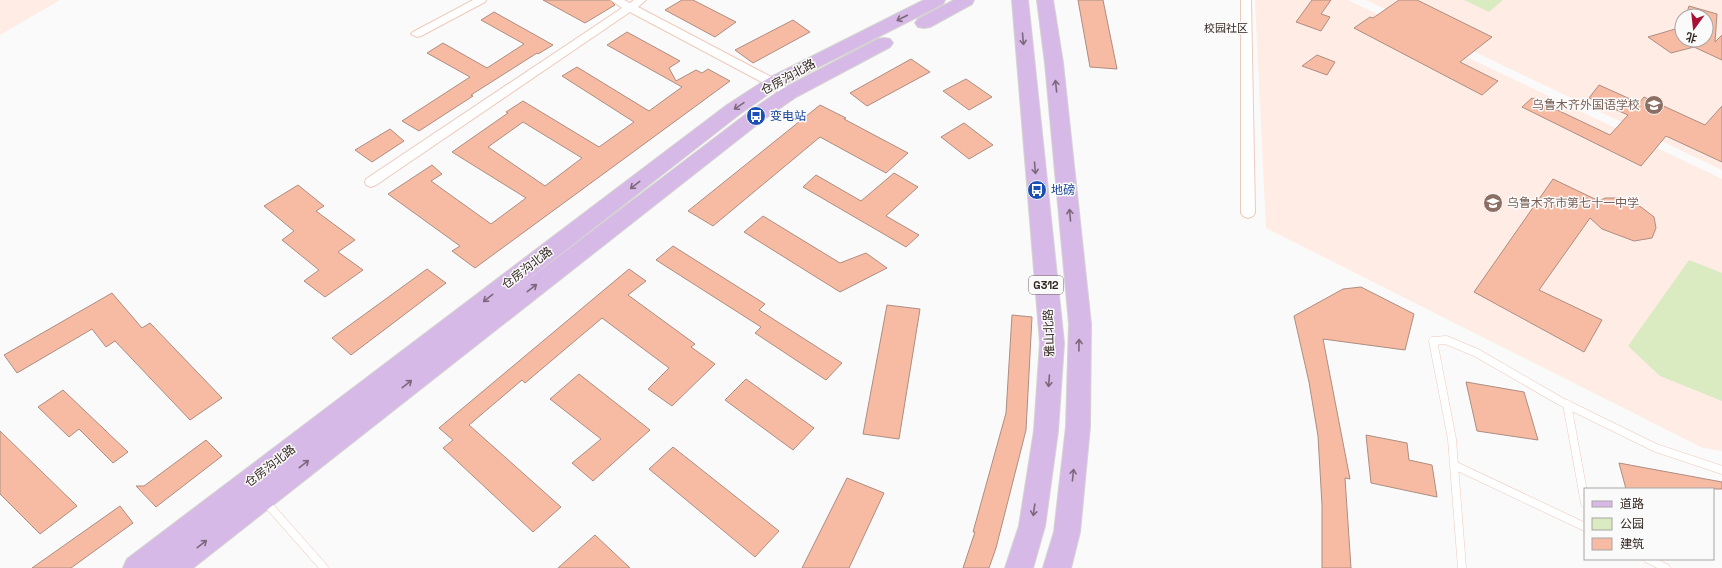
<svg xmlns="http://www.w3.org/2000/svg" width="1722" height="568" font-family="'Space Grotesk','Noto Sans SC',sans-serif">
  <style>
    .built { fill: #feece5; fill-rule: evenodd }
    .green { fill: #daeac1 }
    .building { fill: #f7bba4; stroke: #ae8d80; fill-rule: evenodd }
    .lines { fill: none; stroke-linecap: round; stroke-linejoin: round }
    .service-casing { stroke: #eecabc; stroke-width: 9 }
    .minor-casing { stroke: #eecabc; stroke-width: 2 }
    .primary-casing { stroke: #d6d4d2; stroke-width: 2 }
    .service { stroke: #fff; stroke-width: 8 }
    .minor { fill: #fff; fill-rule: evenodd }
    .primary { fill: #d6b9e7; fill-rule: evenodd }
    .oneway { stroke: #7c687a }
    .labels { text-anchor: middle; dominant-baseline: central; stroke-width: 3; stroke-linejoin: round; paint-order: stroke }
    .far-neighbourhood-label { font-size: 11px; fill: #332620; stroke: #fafafa }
    .shield { fill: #fafafa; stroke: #6f6661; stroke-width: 1 }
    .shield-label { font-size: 11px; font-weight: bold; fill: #332620 }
    .street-label { font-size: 12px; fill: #332620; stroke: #fafafa }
    .education-label { font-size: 12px; fill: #785e54; stroke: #fafafa; text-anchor: end }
    .transit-label { font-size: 12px; fill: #164399; stroke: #fafafa; text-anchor: start }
  </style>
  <rect width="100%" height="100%" fill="#fafafa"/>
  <path class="built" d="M0,0H60L0,35Z
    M1255,0H1348L1722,179V451L1703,448L1266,228Z
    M1366,0H1722V170ZM1682,16H1706V40H1682Z"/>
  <path class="green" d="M1464,0H1503L1489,12Z
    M1689,260L1722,273V401L1660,376L1628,346Z"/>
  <path class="building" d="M543,0H610L615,5L585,23Z
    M682,0H693L736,22L715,37L665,10Z
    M1078,0H1103L1117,69L1090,67Z
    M1312,0H1331L1321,14L1330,17L1321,31L1296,22Z
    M1399,0H1417L1492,37L1460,62L1498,81L1482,95L1354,28L1370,17L1373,18Z
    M1689,6L1717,14L1715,42L1722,35V60L1694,47L1671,53L1648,37L1682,27V40H1706V16H1686Z
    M494,12L553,45L538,54L537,53L471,95L473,96L419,131L402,121L470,77L427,53L443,43L487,68L524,44L481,20Z
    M793,20L810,32L753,63L735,50Z
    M627,32L680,61L669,68L676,81L696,70L702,73L708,69L730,81L475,268L452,251L460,246L388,194L432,165L442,174L431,181L491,224L526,198L452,152L508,113L506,112L523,101L599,147L634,122L562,76L577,67L649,111L682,87L607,45ZM523,122L582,158L545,186L488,147Z
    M1317,55L1335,62L1327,75L1302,66Z
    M911,59L930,72L867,106L850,93Z
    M966,79L992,97L969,110L943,91Z
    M1599,85L1639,103L1644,97L1705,125L1722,106V162L1666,136L1641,166L1522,107L1532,98L1610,135L1628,115L1589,98Z
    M820,105L846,118L844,119L908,153L886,173L820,137L713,226L688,211Z
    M964,123L993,145L969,159L941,137Z
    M390,129L404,141L372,162L355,150Z
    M894,173L918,187L886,216L919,235L906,247L803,187L816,175L861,201Z
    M1553,179L1599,201L1605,198H1620L1641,207L1654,217L1656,228L1652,238L1634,241L1602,229L1590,218L1539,290L1602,320L1584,352L1474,292Z
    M298,185L324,206L316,211L355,240L338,252L363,270L325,297L304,281L319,270L282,240L294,231L264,206Z
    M763,216L840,263L866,253L887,268L840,292L744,232Z
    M673,246L765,304L759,310L842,363L826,380L755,333L761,327L656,260Z
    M427,269L446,283L351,355L332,338Z
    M629,269L646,281L628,295L695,344L691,347L715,364L672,406L648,389L669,368L602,318L525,383L522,380L469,425L561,507L533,532L443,448L453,440L439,428Z
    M1361,287L1414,314L1405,350L1323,339L1350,479L1345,478L1351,568H1322V505L1318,436L1309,382L1294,316L1343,289Z
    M112,293L142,328L150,323L222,398L190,420L115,341L106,347L92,329L17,373L4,355Z
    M887,305L920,309L899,439L863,434Z
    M1012,315L1032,317L1026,430L996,548L989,568H963L975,532H973L1006,413Z
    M579,374L650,430L593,481L572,463L601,439L550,399Z
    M746,379L814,428L793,450L725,400Z
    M1466,382L1524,392L1538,440L1477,431Z
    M63,390L128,452L113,463L79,429L69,437L38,407Z
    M0,431L77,506L40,534L0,494Z
    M1366,435L1407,443L1409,460L1432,465L1437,497L1371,483Z
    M206,440L222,456L156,507L136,486H144Z
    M673,447L779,531L755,557L649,469Z
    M1619,463L1722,482V489H1626Z
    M847,478L884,493L849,568H802Z
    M120,506L133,523L71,568H32Z
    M595,535L630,568H558Z"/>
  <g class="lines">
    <defs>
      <path id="service" d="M1567,404L1585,503
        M1454,465L1585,527
        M264,500L324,568
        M1648,559L1666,568
        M1462,568L1452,439L1433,341L1446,340L1477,353L1560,401L1656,448L1722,470"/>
      <path id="minor" d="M473,0H486L485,2L421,36L417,37L411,34L413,32Z
        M611,0H624L630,3L634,0H646L638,7L777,80L795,93L793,96H785L769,86L630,12L376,185L371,187L366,185L365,182L366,179L622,8Z
        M1241,0H1251L1255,213L1253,216L1248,218L1243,216L1241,213Z"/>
      <path id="primary" d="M924,0H945L943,4L779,87L741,113L508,295L749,112L782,89L878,39L884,38L890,39L893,43L890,47L796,97L763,120L193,568H123L127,559L727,105L767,79Z
        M954,0H974L972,4L930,27L924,28L918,27L915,23L918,19Z
        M1012,0H1028L1064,343L1058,431L1045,526L1033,568H1005L1019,526L1034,431L1040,343Z
        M1037,0H1053L1063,63L1091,324L1090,427L1080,532L1071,568H1043L1054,532L1066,427L1069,324L1045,63Z"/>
    </defs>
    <use href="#service" class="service-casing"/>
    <use href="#minor" class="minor-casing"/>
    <use href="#primary" class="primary-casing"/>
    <use href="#service" class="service"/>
    <use href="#minor" class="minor"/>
    <use href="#primary" class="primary"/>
  </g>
  <defs><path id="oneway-shaft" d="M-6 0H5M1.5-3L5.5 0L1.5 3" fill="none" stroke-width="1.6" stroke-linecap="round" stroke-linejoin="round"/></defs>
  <g class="oneway">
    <use href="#oneway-shaft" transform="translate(902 18) rotate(153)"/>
    <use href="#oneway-shaft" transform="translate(1023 39) rotate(85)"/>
    <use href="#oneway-shaft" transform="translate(1056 86) rotate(-96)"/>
    <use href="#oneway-shaft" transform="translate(739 106) rotate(146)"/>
    <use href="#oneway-shaft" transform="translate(1035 168) rotate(85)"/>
    <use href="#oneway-shaft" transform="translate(635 185) rotate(142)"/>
    <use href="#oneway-shaft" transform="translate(1070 215) rotate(-95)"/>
    <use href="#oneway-shaft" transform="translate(532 288) rotate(-38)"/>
    <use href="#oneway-shaft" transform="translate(488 298) rotate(142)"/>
    <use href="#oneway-shaft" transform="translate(1079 345) rotate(-89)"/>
    <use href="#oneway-shaft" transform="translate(1049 381) rotate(94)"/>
    <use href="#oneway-shaft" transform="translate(407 384) rotate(-38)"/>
    <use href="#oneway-shaft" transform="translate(304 464) rotate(-38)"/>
    <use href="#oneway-shaft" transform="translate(1073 475) rotate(-84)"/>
    <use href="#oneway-shaft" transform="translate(1034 510) rotate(98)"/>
    <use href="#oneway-shaft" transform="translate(202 544) rotate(-38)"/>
  </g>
  <defs>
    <symbol id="school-disc" viewBox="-11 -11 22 22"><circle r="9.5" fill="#8d6e63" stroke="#fafafa"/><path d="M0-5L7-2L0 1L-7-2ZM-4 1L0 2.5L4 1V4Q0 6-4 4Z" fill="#fff"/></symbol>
    <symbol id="bus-disc" viewBox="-11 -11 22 22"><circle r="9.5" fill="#1a4fb4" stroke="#fafafa"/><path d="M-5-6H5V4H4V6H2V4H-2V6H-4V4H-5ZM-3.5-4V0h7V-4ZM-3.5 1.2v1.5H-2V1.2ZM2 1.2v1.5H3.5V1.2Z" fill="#fff"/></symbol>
  </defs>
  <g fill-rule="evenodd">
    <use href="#school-disc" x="1643" y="94" width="22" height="22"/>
    <use href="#bus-disc" x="745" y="105" width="22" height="22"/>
    <use href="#bus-disc" x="1026" y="179" width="22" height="22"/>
    <use href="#school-disc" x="1482" y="192" width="22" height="22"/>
  </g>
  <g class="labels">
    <g class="far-neighbourhood-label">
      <text x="1226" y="28">校园社区</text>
    </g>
    <rect class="shield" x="1029" y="276" width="34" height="18" rx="3"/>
    <g class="shield-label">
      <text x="1046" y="285">G312</text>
    </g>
    <g class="street-label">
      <text transform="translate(788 77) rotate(-29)">仓房沟北路</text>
      <text transform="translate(527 268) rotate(-38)">仓房沟北路</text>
      <text transform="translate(1049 333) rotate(-92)">雅山北路</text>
      <text transform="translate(270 466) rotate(-38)">仓房沟北路</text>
    </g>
    <g class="education-label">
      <text x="1640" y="105">乌鲁木齐外国语学校</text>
      <text x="1507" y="203" text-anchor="start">乌鲁木齐市第七十一中学</text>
    </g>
    <g class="transit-label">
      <text x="770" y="116">变电站</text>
      <text x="1051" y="190">地磅</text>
    </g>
  </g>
  <rect x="1584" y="488" width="130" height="72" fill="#fafafa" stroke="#aaa5a3"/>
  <rect x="1592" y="501" width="20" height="6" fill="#d6b9e7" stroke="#aaa5a3"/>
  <text x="1620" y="508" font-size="12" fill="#332620">道路</text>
  <rect x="1592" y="518" width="20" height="12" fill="#daeac1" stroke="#aaa5a3"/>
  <text x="1620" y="528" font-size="12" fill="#332620">公园</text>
  <rect x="1592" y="538" width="20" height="12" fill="#f7bba4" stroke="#aaa5a3"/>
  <text x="1620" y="548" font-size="12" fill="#332620">建筑</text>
  <g transform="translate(1694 28) rotate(195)"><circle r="19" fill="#fafafa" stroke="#aaa5a3"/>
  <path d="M0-3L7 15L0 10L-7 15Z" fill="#a81034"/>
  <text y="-6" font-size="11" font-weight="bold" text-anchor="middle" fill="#332620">北</text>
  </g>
</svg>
